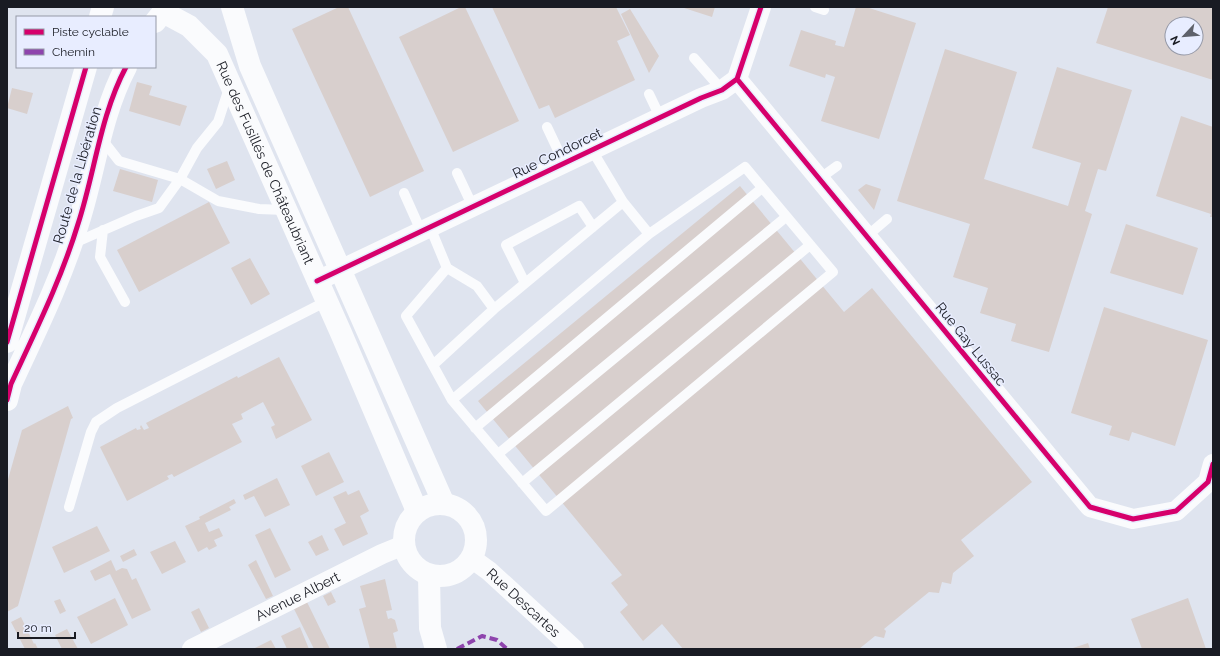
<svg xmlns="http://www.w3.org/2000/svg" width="1220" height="656" font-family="Raleway,sans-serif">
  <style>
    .building { fill: #d8cfcd; fill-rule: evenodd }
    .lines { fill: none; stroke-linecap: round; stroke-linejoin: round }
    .service { stroke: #fafbfd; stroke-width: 10 }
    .minor { stroke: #fafbfd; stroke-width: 20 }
    .secondary { stroke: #fafbfd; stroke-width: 22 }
    .primary { stroke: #fafbfd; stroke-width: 22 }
    .quiet { stroke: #8e44ad; stroke-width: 4; stroke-dasharray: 8 4; stroke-linecap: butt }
    .cycleway-casing { stroke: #e8edff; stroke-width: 8 }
    .cycleway { stroke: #d6006c; stroke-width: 5 }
    .labels { text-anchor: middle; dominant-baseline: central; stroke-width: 3; stroke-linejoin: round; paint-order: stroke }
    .street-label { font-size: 14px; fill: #191b23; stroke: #e8edff }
  </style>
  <rect width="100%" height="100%" fill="#dfe4ef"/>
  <path class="building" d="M339,7H348L424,171L370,197L292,29Z
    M461,7H465L519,121L453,152L399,37Z
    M492,7H616L630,35L617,41L635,80L555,118L549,105L539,109Z
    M681,7H715L712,17Z
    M856,7H866L916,23L879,139L821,121L835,77L826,74L825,78L789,66L801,30L836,41L835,45L844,47Z
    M1108,7H1213V80L1096,43ZM1172,24H1196V48H1172Z
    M630,9L659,56L649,73L621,14Z
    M945,49L1017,72L984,179L1068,206L1081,163L1032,148L1057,67L1132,90L1106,171L1098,169L1085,211L1092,214L1049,352L1011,341L1016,324L980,313L988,288L953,277L970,224L897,201Z
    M137,82L152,86L149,95L187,106L180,126L129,111Z
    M12,88L33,93L27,114L7,108Z
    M1181,116L1213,127V217H1210L1211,214L1156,196Z
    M227,161L235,180L216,189L207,169Z
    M120,169L158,180L152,202L113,191Z
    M866,184L881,189L874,210L858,190Z
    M740,186L844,312L872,288L1032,482L961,540L974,556L953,573L951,584L942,582L939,593L929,592L884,629L886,631L884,638L875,636L859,649H683L662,624L643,641L620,612L628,605L611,583L622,575L478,401Z
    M209,202L230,243L139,292L117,250Z
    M1126,224L1198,248L1183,295L1110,273Z
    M250,258L270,294L251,305L231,268Z
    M1104,307L1208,340L1175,446L1132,432L1129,441L1109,435L1112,426L1071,413Z
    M279,357L312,420L276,439L271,427L275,425L263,402L241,414L243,419L232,424L242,442L174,477L172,474L167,476L169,479L127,501L100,447L136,428L137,430L141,429L140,427L141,425L144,430L149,428L146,423L237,376L238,378Z
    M68,406L73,418L71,419L18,606L7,612V483L22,430Z
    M329,452L344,482L316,496L301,466Z
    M277,478L290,505L265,517L254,496L245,500L243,495Z
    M359,490L369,511L360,516L368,534L343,546L334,529L346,523L333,497L346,491L348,495Z
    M234,499L236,503L229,507L231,510L205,523L209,532L219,528L223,536L214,540L217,546L209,550L207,547L198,552L185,526L200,519L199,517Z
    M97,526L110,551L64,573L52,547Z
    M270,528L291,570L275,578L255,535Z
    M322,535L329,550L316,556L308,542Z
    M175,541L186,562L162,574L150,552Z
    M134,549L137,555L123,562L120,556Z
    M111,560L116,571L122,568L127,569L132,580L136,578L151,610L132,619L110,574L95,581L90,571Z
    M256,560L273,596L266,599L248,565Z
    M385,579L392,610L386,611L388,619L391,618L395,620L398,631L393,633L397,649H370L359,609L366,607L360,586Z
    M331,592L336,602L328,606L323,596Z
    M115,598L128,625L91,644L77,617Z
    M1188,598L1206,649H1142L1131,619Z
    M60,599L66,611L60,614L54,601Z
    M307,602L330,649H314L294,609Z
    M199,608L209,628L201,632L191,612Z
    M21,617L34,644L35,643L38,649H25L11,622Z
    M300,627L309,649H287L281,636Z
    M67,629L78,649H62L55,635Z
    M271,640L276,649H253Z
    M1088,643L1090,649H1070Z"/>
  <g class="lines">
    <path class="service" d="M815,7L824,10
      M694,58L722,90
      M649,94L660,117
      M547,127L564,163
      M101,138L119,161L180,179L197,148L218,122L229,88
      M457,173L473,207
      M819,179L837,166
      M404,193L421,231
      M430,227L447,268L406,316L452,400L546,511L833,272L745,167L649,234L623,202L592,150
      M103,230L100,257L125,302
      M867,236L887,219
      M72,244L136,216L159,208L180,179L218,201L259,209L285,210
      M525,283L506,245L579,206L593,227
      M494,309L623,202
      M433,365L494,309L477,286L447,268
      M452,400L649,234
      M475,428L762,188
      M498,454L786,217
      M522,483L810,245
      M69,507L91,432L96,422L117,408L327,301"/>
    <g class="minor">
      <path d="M737,79L1090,507L1133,519L1176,511L1208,482L1213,464"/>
      <path d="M317,281L701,98L722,90L737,79L761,7"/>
      <path id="s1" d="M471,558L489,571L574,649"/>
      <path id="s2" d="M192,649L382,554L404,545"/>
    </g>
    <g class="secondary">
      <path d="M232,7L250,66L444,504"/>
      <path id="s3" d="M163,12L189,26L217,54L341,333L417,511"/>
      <circle cx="440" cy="540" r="36"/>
      <path d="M429,575L430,628L436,649"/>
    </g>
    <path class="primary" d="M100,17L103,7
      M155,22L167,7
      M7,342L86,67
      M7,400L11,384C35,332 61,280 78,224C95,172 100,116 126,67"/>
    <path class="quiet" d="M457,649L482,636L497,640L507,649"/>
    <defs>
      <path id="cycleway" d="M737,79L1090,507L1133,519L1176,511L1208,482L1213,464
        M317,281L701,98L722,90L737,79L761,7
        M7,342L86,67
        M7,400L11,384C35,332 61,280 78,224C95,172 100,116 126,67"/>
    </defs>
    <use href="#cycleway" class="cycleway-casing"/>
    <use href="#cycleway" class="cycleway"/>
  </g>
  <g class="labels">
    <g class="street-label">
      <text transform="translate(557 153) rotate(-26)">Rue Condorcet</text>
      <text stroke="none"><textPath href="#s3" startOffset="188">Rue des Fusillés de Châteaubriant</textPath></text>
      <text transform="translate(77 175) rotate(-74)">Route de la Libération</text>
      <text transform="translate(971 344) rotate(51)">Rue Gay Lussac</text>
      <text stroke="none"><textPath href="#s2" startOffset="118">Avenue Albert</textPath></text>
      <text stroke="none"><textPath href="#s1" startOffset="69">Rue Descartes</textPath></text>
    </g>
  </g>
  <rect width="1220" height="656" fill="none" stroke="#191b23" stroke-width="16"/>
  <rect x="16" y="16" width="140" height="52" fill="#e8edff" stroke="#9599a7"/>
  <rect x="24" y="29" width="20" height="6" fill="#d6006c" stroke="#9599a7"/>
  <text x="52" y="36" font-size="12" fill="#191b23">Piste cyclable</text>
  <rect x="24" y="49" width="20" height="6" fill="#8e44ad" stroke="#9599a7"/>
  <text x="52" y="56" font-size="12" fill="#191b23">Chemin</text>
  <g transform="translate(1184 36) rotate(244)"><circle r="19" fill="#e8edff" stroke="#9599a7"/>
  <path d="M0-3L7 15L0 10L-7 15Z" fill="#5e616a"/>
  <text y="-6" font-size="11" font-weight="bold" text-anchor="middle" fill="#191b23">N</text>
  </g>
  <path d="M18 632v6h57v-6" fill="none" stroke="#191b23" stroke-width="2"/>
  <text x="24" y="632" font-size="12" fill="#191b23" stroke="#e8edff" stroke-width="3" paint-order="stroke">20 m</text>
</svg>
